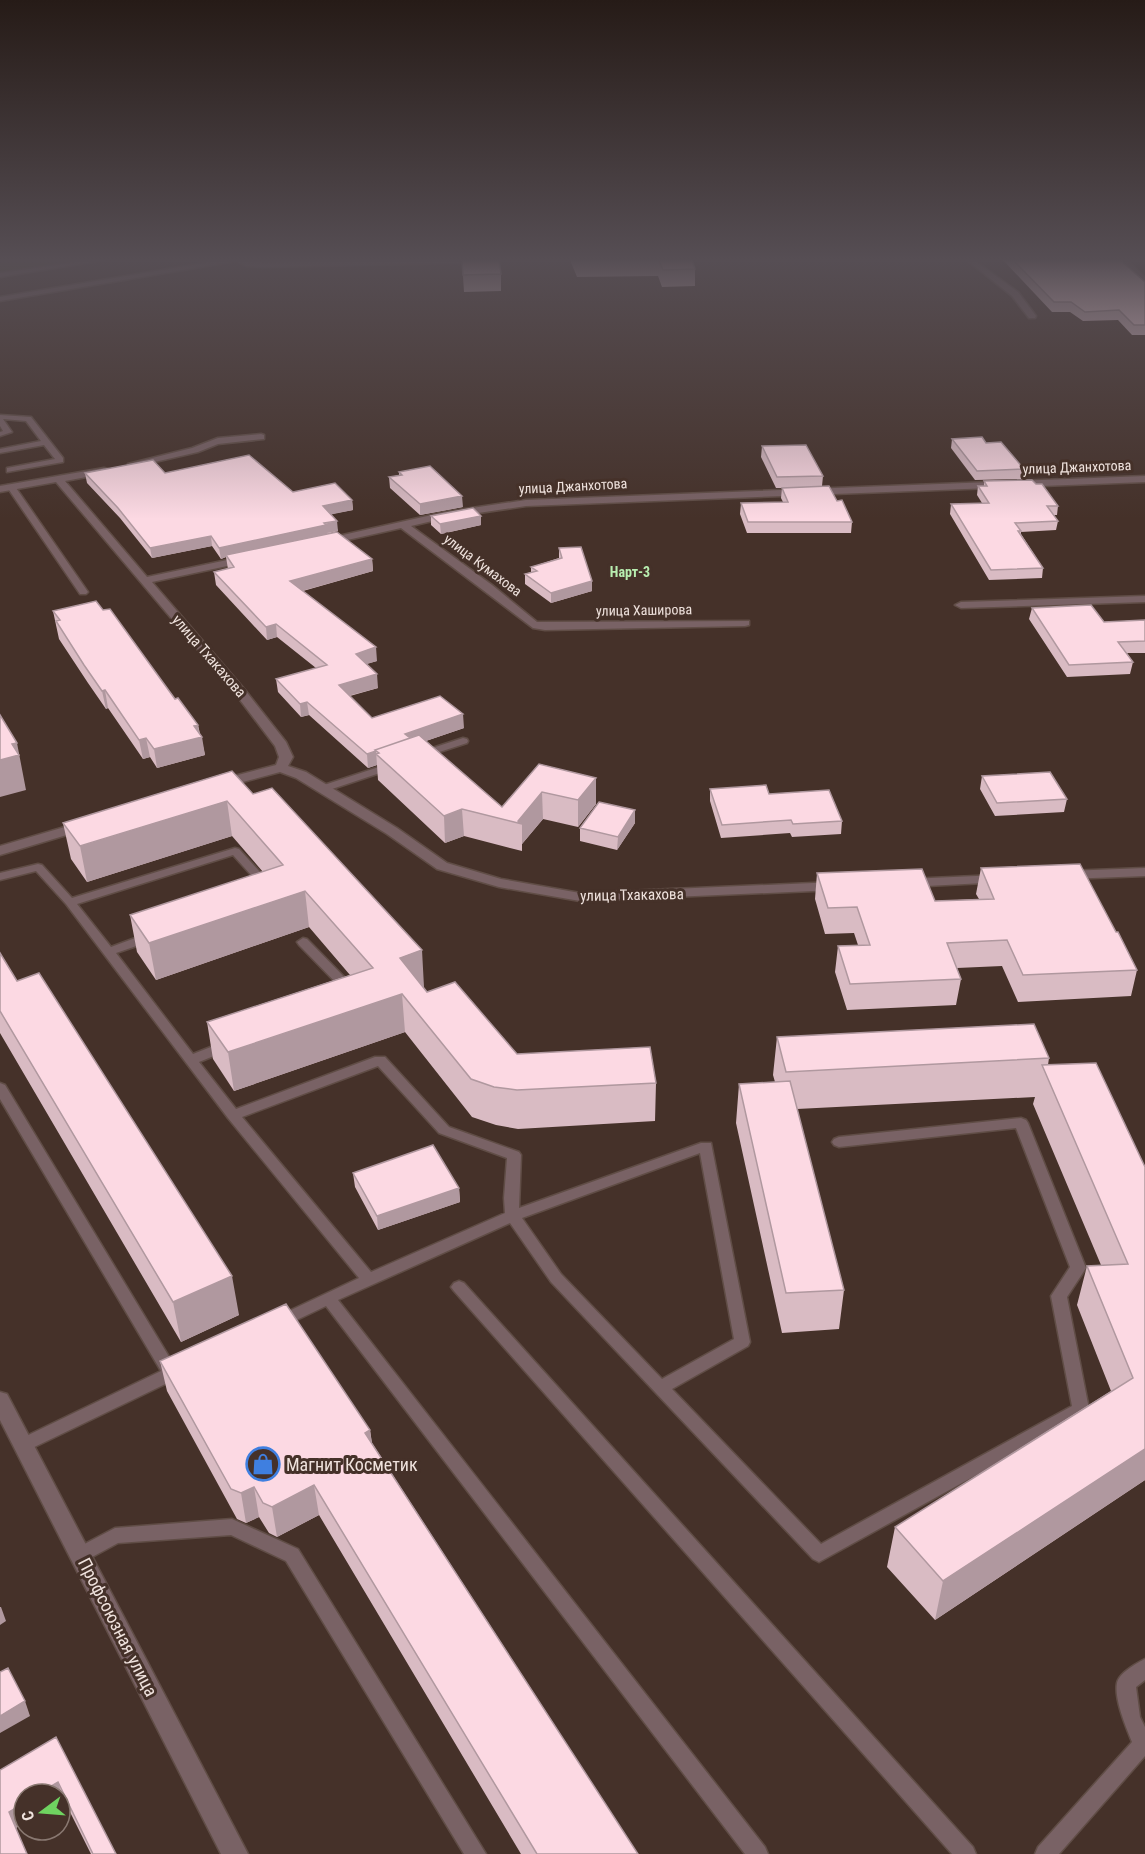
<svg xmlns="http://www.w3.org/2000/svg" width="1145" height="1854" font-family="'Roboto Condensed',sans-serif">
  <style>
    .green { fill: #484c23 }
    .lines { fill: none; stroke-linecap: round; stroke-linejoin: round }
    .service-casing { stroke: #604d46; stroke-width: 3 }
    .minor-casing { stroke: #604d46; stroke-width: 3 }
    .tertiary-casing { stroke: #604d46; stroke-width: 3 }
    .service { fill: #796265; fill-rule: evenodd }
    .minor { fill: #796265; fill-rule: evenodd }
    .tertiary { fill: #796265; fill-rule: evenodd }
    .wall { fill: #d9bbc3 }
    .shaded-wall { fill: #b0989f }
    .building { fill: #fcd9e3; stroke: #b0989f; stroke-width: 1.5 }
    .labels { text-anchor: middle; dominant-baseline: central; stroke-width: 6; stroke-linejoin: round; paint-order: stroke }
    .far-street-label { font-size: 14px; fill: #efe2dd; stroke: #453129 }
    .far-neighbourhood-label { font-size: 14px; font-weight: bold; fill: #b8eeb0; stroke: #453129 }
    .street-label { font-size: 15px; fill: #efe2dd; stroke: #453129 }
    .near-poi-label { font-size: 18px; fill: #efe2dd; stroke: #453129; text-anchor: start }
    .near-street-label { font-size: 18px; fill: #efe2dd; stroke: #453129 }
  </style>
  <rect width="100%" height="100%" fill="#453129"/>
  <path class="green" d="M0,260H90L0,274Z"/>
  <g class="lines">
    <defs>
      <path id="service" d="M92,260H104L0,277V273Z
        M0,415L31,417L63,458V462L7,472V468L55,459L44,445L0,453V449L41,441L26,421L3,419L12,432L0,436V432L3,431L0,426Z
        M8,485H14L88,592L86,594H80L7,487Z
        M463,738L467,739L468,741L467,743L421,758L416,755L417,753Z
        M391,763L395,764L396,766L395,768L329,790H321L320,788L321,786Z
        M235,848L239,849L270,883L272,885L270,887H262L233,855L77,904L111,947L146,934H154L156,937L154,940L116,953L193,1054L221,1043H231L233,1046L231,1049L199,1062L236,1109L375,1057H385L449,1127L519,1152L521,1155L519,1208L701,1143H711L750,1342L748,1346L672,1389L821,1544L1072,1406L1051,1296L1070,1267L1016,1128L839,1147L834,1145L832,1142L834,1139L839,1137L1021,1118L1026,1120L1028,1123L1086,1268L1067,1297L1089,1409L1087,1414L819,1562L813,1559L551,1282L510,1223L338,1300L765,1847L768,1854H745L326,1306L284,1326L279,1328L274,1326L271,1322L274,1318L359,1278L228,1118L66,904L36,871L0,880V873L38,864L42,865L72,898ZM378,1066L439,1133L507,1158L504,1198L505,1213L371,1272L242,1117ZM700,1153L734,1339L662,1379L561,1274L522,1218Z
        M303,938L307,939L354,987L356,990L354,993H346L299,945L297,942Z
        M0,1083L5,1085L174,1365L182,1366L184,1371L182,1376L24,1452L18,1450L16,1445L18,1440L161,1371L0,1099Z
        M459,1281L464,1283L973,1847L976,1854H952L454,1291L451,1287L454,1283Z
        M232,1519L298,1549L486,1854H464L286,1561L231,1535L118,1543L81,1563L75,1561L72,1555L75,1549L115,1528Z
        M1145,1659V1680L1136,1687L1140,1717L1145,1727V1756L1059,1854H1035L1038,1847L1132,1742C1126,1727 1114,1699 1117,1683C1119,1673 1137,1663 1145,1659Z"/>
      <path id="minor" d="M222,260L263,263L500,260L496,262L263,267L246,266L236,261L0,301V297Z
        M967,260H974L1018,292L1036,316L1035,318H1029L1012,296Z
        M1120,260H1127L1145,277V283Z
        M261,434L264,435V439L218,444L198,452L133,467L128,464L192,448L218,438Z
        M104,468L108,469V473L65,481L147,577L246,556L251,559L246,562L152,582L245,690L286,742L293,757L288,766L306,772L397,828L447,863L501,879L580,893L836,882L843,886L836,890L580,901L499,887L437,869L387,834L296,778L280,772L220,788L215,787L213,784L215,781L276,765L279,757L275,746L237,696L56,482L0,492V486Z
        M1145,476V482L526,506L445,518L411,526L492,585L537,622L749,621V625L745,626L545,630L533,628L401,528L325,545L320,542L325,539L445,512L526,500Z
        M1145,596V602L961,608L955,605L961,602Z
        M85,821L92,825L90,828L0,855V846Z
        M1145,868V876L1067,879L1060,875L1067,871Z
        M998,875L1003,876L1005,879L1003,882L908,887L901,883L908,879Z"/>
      <path id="tertiary" d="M0,1392L7,1394L248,1854H221L0,1420Z"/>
    </defs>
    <use href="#service" class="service-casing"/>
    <use href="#minor" class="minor-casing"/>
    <use href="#tertiary" class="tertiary-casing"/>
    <use href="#service" class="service"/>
    <use href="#minor" class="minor"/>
    <use href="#tertiary" class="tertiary"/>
  </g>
  <path class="wall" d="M462,260L501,274V291L464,292Z
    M570,260H692L695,269V286L662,287L658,276L577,277Z
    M1003,260H1120L1145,282V335H1132L1118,320L1083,321L1070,312H1052Z
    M952,439L986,443L1024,469L1022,479L975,480L951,448Z
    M762,446L823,476L822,486L837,501L852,522L851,533H747L740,514L741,503L783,502L781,498L782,488H776L761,457Z
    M399,472L463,507L420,515L390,488L389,477L399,475Z
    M85,473H165L352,500L353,510L331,514L338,531L327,534L372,559L373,571L303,591L377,661L366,664L378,688L350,696L372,718L464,728L426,741L502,807L539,764L596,778V804L578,827L543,819L522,844V851L464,836L445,843L378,780L377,765L368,768L309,715L301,717L278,692L276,679L316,668L277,637L267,640L216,585L214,572L228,569L226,557L221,559L212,546L152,558L120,518L87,483Z
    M984,481L1036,484L1058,506L1057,515H1053L1058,521L1056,530L1021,532V534L1043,568L1042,578L989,580L950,514L951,504L982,503L977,495L978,486H984Z
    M431,516L481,525L441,534L431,525Z
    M559,548L592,581V591L551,603L525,584V574L531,572V567L559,558Z
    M1032,608L1104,622L1145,620V653H1127L1133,662L1130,674L1067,677L1029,619Z
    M53,611L175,699L198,725L205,755L157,768L150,757L143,759L108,708L106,709L88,683L59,639Z
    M232,771L424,987H423L427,992L517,1054L656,1083L655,1121L518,1129L496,1125L472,1117L405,1032L234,1091L213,1059L207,1022L350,975L309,927L156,980L137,952L130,915L263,872L232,836L87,882L71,859L63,823Z
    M982,776L1067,799L1064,812L995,816L980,789Z
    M710,789L769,794L842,821L841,834L792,837L790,833L721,838L710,801Z
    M635,810V823L617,850L580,841V828Z
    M981,868L1116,932L1137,970L1131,996L1018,1002L1002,966L957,968L961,979L956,1005L847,1010L835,972L838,946L858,945L854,933L825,934L815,899L817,873L935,901L979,899L976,894Z
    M0,953L17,981L239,1315L181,1342L0,1033Z
    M777,1037L1049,1058L1048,1065L1145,1167V1480L935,1620L887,1567L895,1527L1111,1391L1077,1305L1087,1266L1101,1265L1033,1104L1035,1097L797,1109L844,1290L839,1329L782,1333L736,1123L739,1084L775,1082L773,1075Z
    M353,1173L459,1188L460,1202L378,1230L355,1187Z
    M160,1361L370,1430L372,1443L638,1854H521L319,1515L277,1537L269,1533L259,1517L246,1523L237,1519L167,1391Z
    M56,1737L116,1854H91L63,1798L60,1801V1794L24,1823L16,1828L0,1854Z"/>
  <path class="shaded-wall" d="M462,496L463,507L420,515V504Z
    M352,500L353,510L324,516L323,506Z
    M481,516V525L441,534L440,524Z
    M337,521L338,531L327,533V535L226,555V557L221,559L219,548Z
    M211,536L212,546L152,558L150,548Z
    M372,559L373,571L291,594L290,581Z
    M592,581V591L551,603V593Z
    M276,624L277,637L267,640L266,627Z
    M376,647L377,661L357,667L356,654Z
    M377,674L378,688L340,698L339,685Z
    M105,690L108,708L106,709L102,691Z
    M307,702L309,715L301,717L300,704Z
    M463,714L464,728L411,746L379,753L405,734Z
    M198,725L200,737H202L205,755L157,768L154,749L194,726Z
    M146,738L150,757L143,759L139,740Z
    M17,743L26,790L0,797V760L12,744Z
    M376,751L377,765L368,768L367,754Z
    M596,778V804L578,827V800Z
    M542,792L543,819L522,844V824L518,821Z
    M227,801L232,836L87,882L80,846Z
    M462,809L464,836L445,843L444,816Z
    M635,810V823L617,850L618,837Z
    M305,891L309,927L156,980L149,943Z
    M422,950L424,987L402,995L400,958Z
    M402,994L405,1032L234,1091L228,1052Z
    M459,1188L460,1202L378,1230L377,1216Z
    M232,1276L239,1315L181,1342L173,1302Z
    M370,1430L374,1460L365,1433Z
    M1145,1449V1480L935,1620L943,1581Z
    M314,1485L319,1515L277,1537L272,1507Z
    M254,1487L259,1517L246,1523L241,1493Z
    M0,1607H1L6,1621L0,1625Z
    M25,1701L30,1716L0,1733V1716Z
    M58,1782L63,1798L60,1801V1794H38Z
    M24,1803V1823L15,1828L9,1812Z"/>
  <path class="building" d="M462,260H499L501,274L463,275Z
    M659,260H692L695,269L663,270Z
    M1013,260H1120L1145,282V325H1134L1119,310L1085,312L1071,302H1054Z
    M982,437L986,443L1001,442L1024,469L977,471L952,439Z
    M806,445L823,476L777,477L762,446Z
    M249,455L293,492L335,483L352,500L323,506L337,521L324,523L326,525L219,548L211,536L150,548L118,508L85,473L153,460L165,473Z
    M430,466L462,496L420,504L389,477L402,475L399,472Z
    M1032,480L1036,484H1042L1058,506H1047L1058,521L1015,523L1021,531H1018L1043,568L991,570L951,504L989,503L978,486H987L984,481Z
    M829,486L837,501L842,500L852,522H748L741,503L788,502L782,488Z
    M473,508L481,516L440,524L431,516Z
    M337,532L372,559L290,581L376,647L356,654L377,674L339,685L372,718L440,696L463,714L405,734L410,738L375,750L376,751L367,754L307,702L300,704L276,679L327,665L276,624L266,627L214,572L234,567L226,555Z
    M581,547L592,581L551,593L525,574L537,571L531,567L562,558L559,548Z
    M96,601L103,610L110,609L175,699L178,698L198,725L194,726L202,737L154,749L146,738L139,740L105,690L102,691L84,665L56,621L60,620L53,611Z
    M1091,605L1104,622L1145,620V641L1118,642L1133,662L1069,665L1032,608Z
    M0,715L17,743L12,744L19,755L0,760Z
    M419,735L502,807L539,764L596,778L578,800L542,792L518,821L522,824L462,809L444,816L376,754L379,753L375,750Z
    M232,771L253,794L272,788L422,950L400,958L427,992L455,982L517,1054L650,1047L656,1083L517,1090L494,1087L471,1079L402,994L228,1052L207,1022L373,968L305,891L149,943L130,915L283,865L227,801L80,846L63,823Z
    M1050,772L1067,799L997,803L982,776Z
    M766,785L769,794L829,790L842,821L793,824L791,820L722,825L710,789Z
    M599,802L635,810L618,837L580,828Z
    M1080,864L1116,932H1118L1137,970L1023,975L1007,940L947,943L961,979L850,984L838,946L870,945L857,907L828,908L817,873L922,869L935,901L994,899L981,868Z
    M0,953L17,981L39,973L232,1276L173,1302L0,1011Z
    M1034,1024L1049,1058L786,1072L777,1037Z
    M1096,1063L1145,1167V1449L943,1581L895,1527L1133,1378L1087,1266L1128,1264L1042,1065Z
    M790,1081L844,1290L786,1293L739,1084Z
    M433,1145L459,1188L377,1216L353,1173Z
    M286,1304L370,1430L365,1433L638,1854H537L314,1485L272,1507L263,1503L254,1487L241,1493L231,1489L160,1361Z
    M8,1668L25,1701L0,1716V1672Z
    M56,1737L116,1854H93L58,1782L38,1794H24V1803L9,1812L27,1854H0V1770Z"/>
  <linearGradient id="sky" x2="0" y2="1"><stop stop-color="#261b17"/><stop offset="0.5" stop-color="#564e54"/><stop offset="1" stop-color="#564e54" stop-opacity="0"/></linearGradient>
  <rect width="1145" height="519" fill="url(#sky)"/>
  <defs>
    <symbol id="shop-ring" viewBox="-11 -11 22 22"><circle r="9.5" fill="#453129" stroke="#3f7fe0" stroke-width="1.5"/><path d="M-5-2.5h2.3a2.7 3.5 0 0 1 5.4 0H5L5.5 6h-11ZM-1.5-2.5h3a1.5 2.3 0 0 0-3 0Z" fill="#3f7fe0"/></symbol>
  </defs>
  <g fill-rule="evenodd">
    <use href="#shop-ring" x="244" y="1445" width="38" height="38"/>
  </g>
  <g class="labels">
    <g class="far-street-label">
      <text transform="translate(1077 467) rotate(-2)">улица Джанхотова</text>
      <text transform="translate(573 486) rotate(-3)">улица Джанхотова</text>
      <text transform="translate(483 565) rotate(37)">улица Кумахова</text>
      <text transform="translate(644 610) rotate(-1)">улица Хаширова</text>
    </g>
    <g class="far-neighbourhood-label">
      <text x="630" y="572">Нарт-3</text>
    </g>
    <g class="street-label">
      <text transform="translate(209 656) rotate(49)">улица Тхакахова</text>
      <text transform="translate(632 895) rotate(-1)">улица Тхакахова</text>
    </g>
    <g class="near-poi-label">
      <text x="286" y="1464">Магнит Косметик</text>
    </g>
    <g class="near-street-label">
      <text transform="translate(118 1627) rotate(63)">Профсоюзная улица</text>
    </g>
  </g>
  <g transform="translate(42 1812) rotate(254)"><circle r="28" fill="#453129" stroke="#897871" stroke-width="1.5"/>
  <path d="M0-4.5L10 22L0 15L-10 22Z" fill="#6fd360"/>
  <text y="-9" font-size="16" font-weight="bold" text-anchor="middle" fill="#efe2dd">С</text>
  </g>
</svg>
